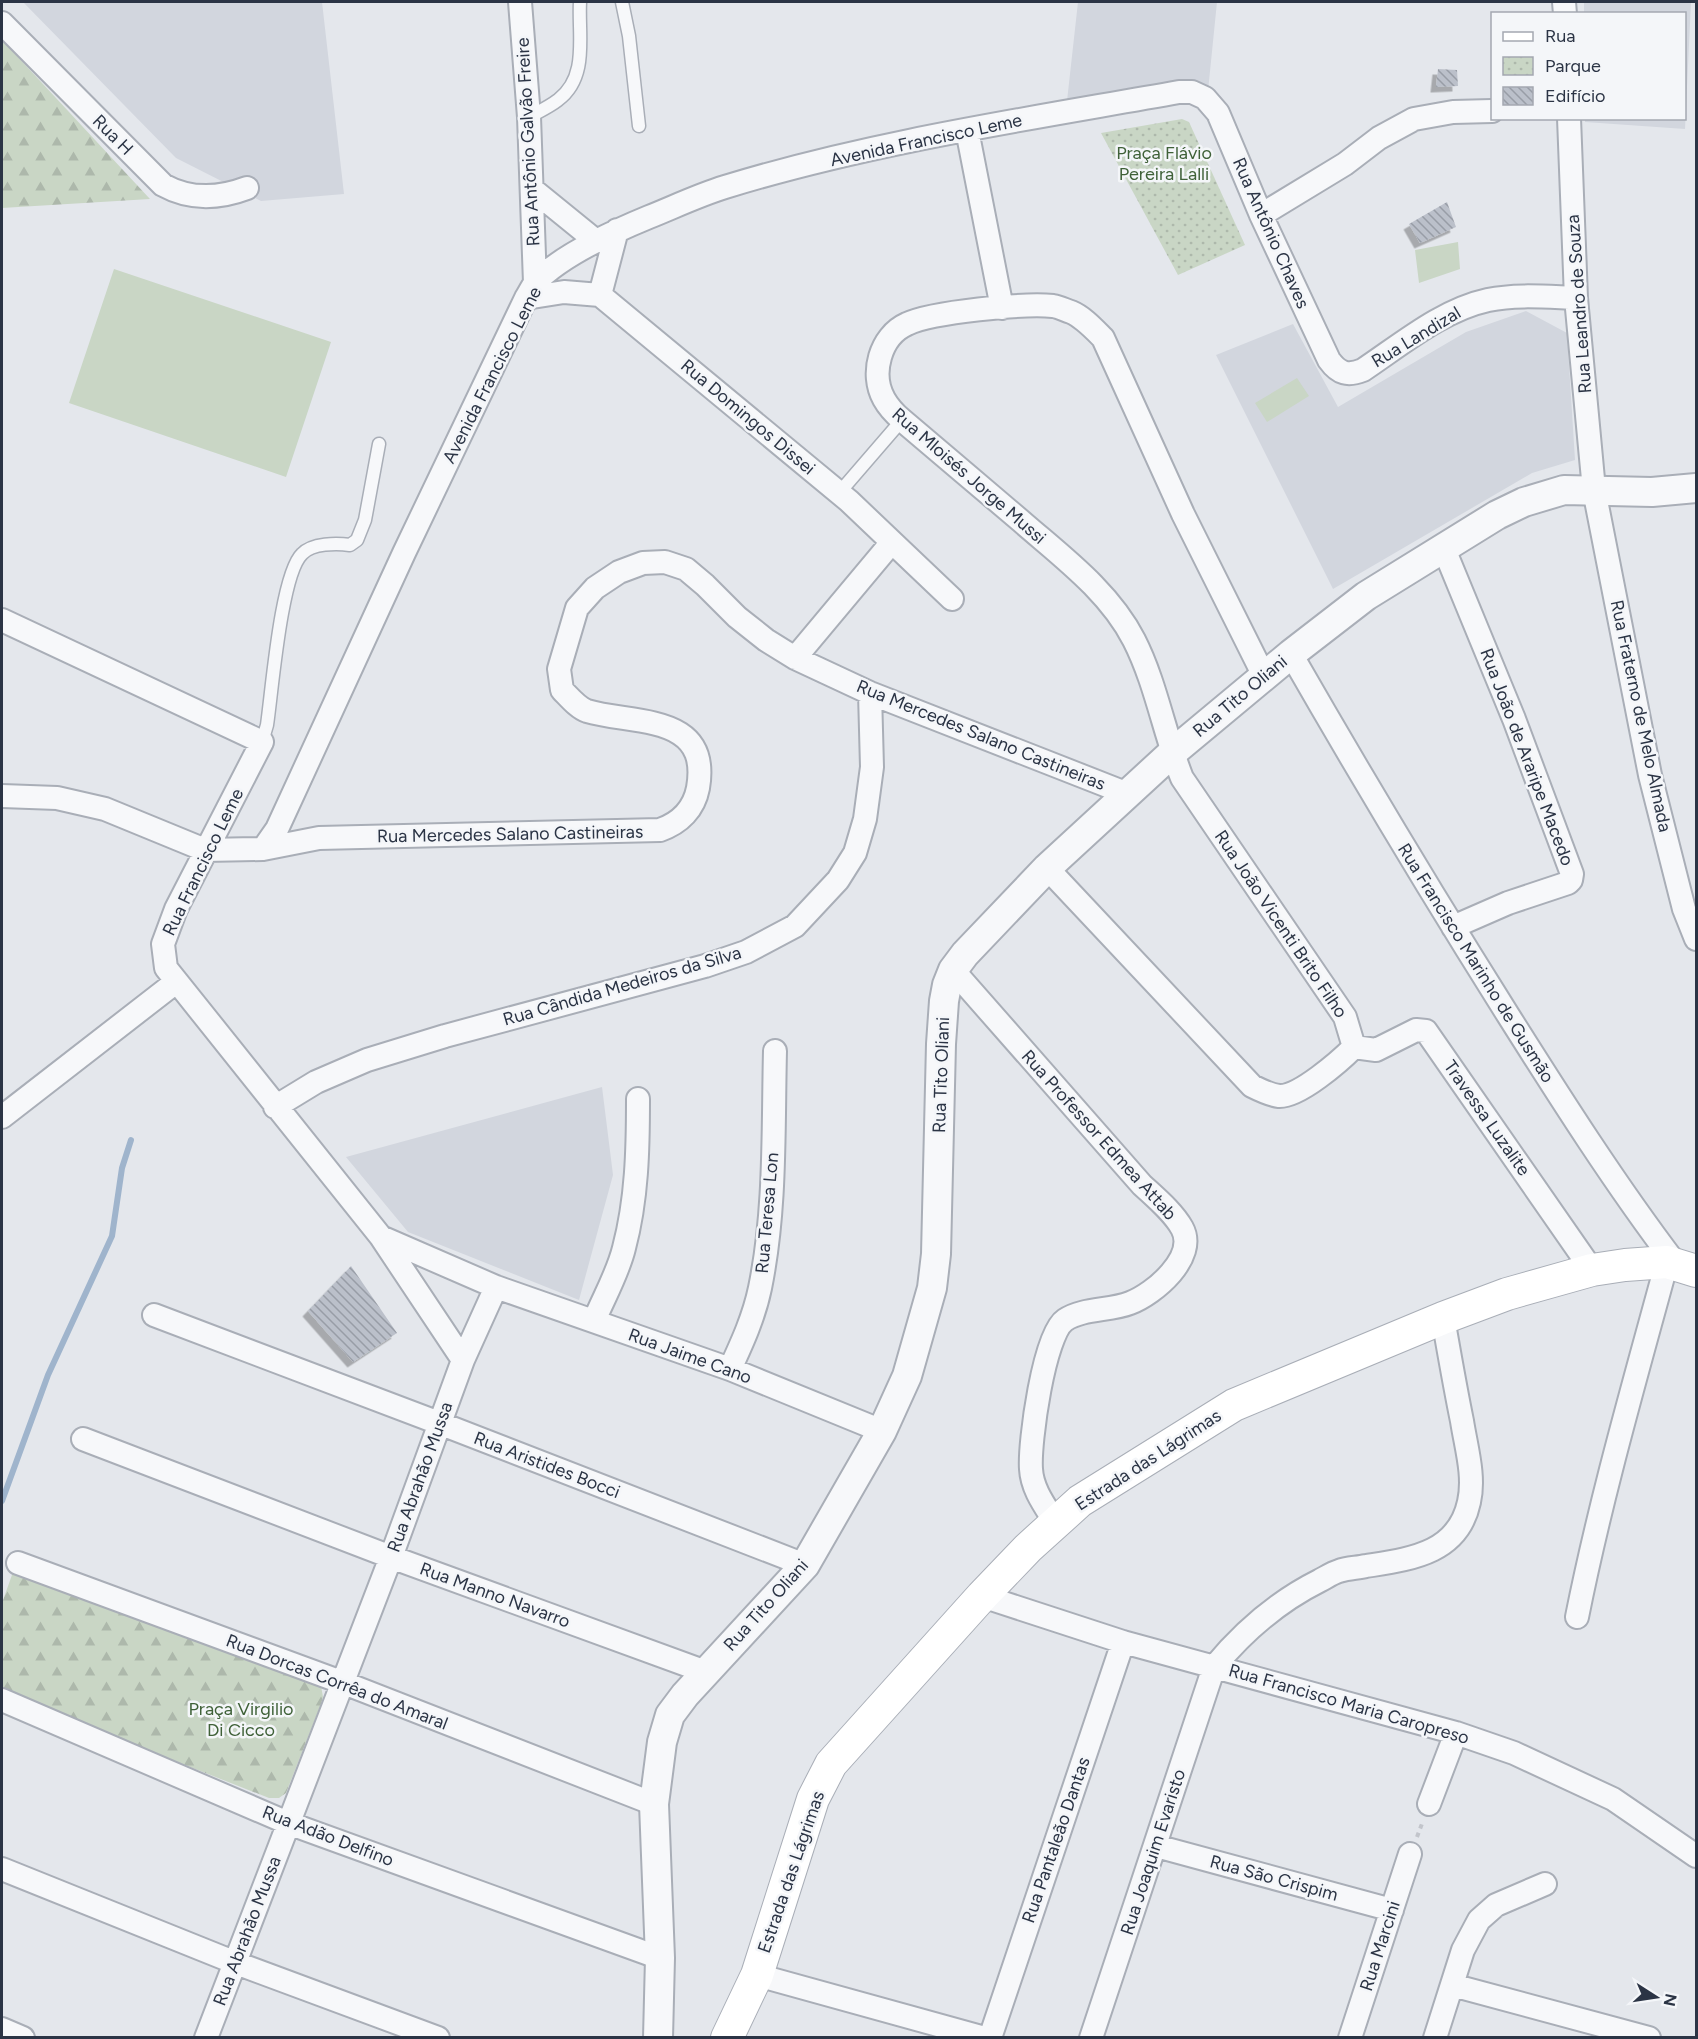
<svg xmlns="http://www.w3.org/2000/svg" width="1698" height="2039" font-family="Figtree,sans-serif">
  <style>
    .built { fill: #d2d6de }
    .grass { fill: #c9d6c5 }
    .forest { fill: url(#forest-firs) }
    .park { fill: url(#park-dots) }
    .lines { fill: none; stroke-linecap: round; stroke-linejoin: round }
    .stream { stroke: #9fb4cc; stroke-width: 6 }
    .building { fill: url(#building-back-hatch); filter: url(#shadow) }
    .service-casing { stroke: #a9aeb7; stroke-width: 15 }
    .minor-casing { stroke: #a9aeb7; stroke-width: 26 }
    .tertiary-casing { stroke: #a9aeb7; stroke-width: 32 }
    .secondary-casing { stroke: #a9aeb7; stroke-width: 34 }
    .path { stroke: #c2c5cb; stroke-width: 4; stroke-dasharray: 4.5 4.5; stroke-linecap: butt }
    .service { stroke: #f7f8fa; stroke-width: 12 }
    .minor { stroke: #f7f8fa; stroke-width: 22 }
    .tertiary { stroke: #f7f8fa; stroke-width: 28 }
    .secondary { stroke: #fff; stroke-width: 32 }
    .labels { text-anchor: middle; dominant-baseline: central; stroke-width: 5; stroke-linejoin: round; paint-order: stroke }
    .street-label { font-size: 18px; fill: #2b3445; stroke: #f4f6f9 }
    .park-label { font-size: 18px; fill: #3f6138; stroke: #f4f6f9 }
  </style>
  <defs>
    <pattern id="forest-firs" width="22" height="20" patternUnits="userSpaceOnUse" patternTransform="scale(1.5)"><rect width="22" height="20" fill="#c9d6c5"/><path d="M5 1l3.5 6h-7zM16 11l3.5 6h-7z" fill="#adb8ab"/></pattern>
    <pattern id="park-dots" width="8" height="8" patternUnits="userSpaceOnUse" patternTransform="scale(1.5)"><rect width="8" height="8" fill="#c9d6c5"/><path d="M2 2h.1M6 6h.1" fill="none" stroke="#adb8ab" stroke-width="1.8" stroke-linecap="round"/></pattern>
    <pattern id="building-back-hatch" width="6" height="6" patternUnits="userSpaceOnUse" patternTransform="scale(1.5)"><rect width="6" height="6" fill="#bbc0ca"/><path d="M-1 5l2 2M0 0l6 6M5-1l2 2" fill="none" stroke="#989da6"/></pattern>
    <filter id="shadow"><feDropShadow dx="-5.5" dy="5.5" stdDeviation="0" flood-color="#0004"/></filter>
  </defs>
  <rect width="100%" height="100%" fill="#e4e7ec"/>
  <path class="built" d="M23,2H322L344,194L261,201L176,158Z
    M1078,2H1217L1208,91L1066,110Z
    M1584,2H1691L1685,129L1585,122V118H1684V14L1584,13Z
    M1526,311L1567,333L1575,460L1532,473L1333,589L1216,355L1293,324L1338,407L1466,332Z
    M602,1087L613,1175L579,1300L408,1232L346,1157Z"/>
  <path class="grass" d="M1458,242L1460,269L1419,283L1415,250Z
    M114,269L331,342L286,477L69,403Z
    M1297,378L1309,396L1267,422L1255,403Z"/>
  <path class="forest" d="M2,40L150,199L2,208Z
    M13,1572L321,1686L323,1697L321,1704L286,1793L279,1798H269L2,1693V1603Z"/>
  <path class="park" d="M1182,119L1189,122L1245,245L1178,275L1101,133Z"/>
  <g class="lines">
    <path class="stream" d="M2,1501L48,1375L112,1236L122,1168L131,1140"/>
  </g>
  <path class="building" d="M1438,69L1457,70L1458,86L1436,87Z
    M1447,202L1456,227L1420,243L1409,224Z
    M351,1266L397,1333L353,1362L308,1311Z"/>
  <g class="lines">
    <defs>
      <path id="service" d="M622,2L629,36L639,126
        M529,117C538,112 549,107 558,100C589,77 578,35 580,2
        M839,493L902,420
        M262,742L267,725C272,691 281,574 302,554C312,543 337,543 350,545L357,540L365,520L379,444"/>
      <path id="minor" d="M520,2L529,117L535,283
        M1564,2L1565,14
        M2,23L163,185C190,200 218,199 247,188
        M1569,118L1576,298L1594,490L1650,775L1684,909L1696,939
        M967,130L1002,308
        M532,189L596,241
        M1261,215L1345,164L1379,138L1414,119L1453,112L1492,111
        M600,295L617,230
        M526,298L564,292L600,295L849,501L952,599
        M1444,549L1514,719L1572,874L1571,880L1568,883L1508,903L1453,927
        M2,620L262,742L176,909L163,944L166,968L381,1237L463,1360L391,1557L206,2038
        M1291,654C1361,776 1433,896 1508,1015C1561,1099 1615,1184 1675,1263
        M795,658L892,542
        M2,796L57,798L105,809L205,850L263,849L319,838L660,830C680,823 694,809 698,788C711,713 634,725 587,711C578,708 569,697 562,690L559,669L577,608L595,588L619,572L643,563L665,562L686,569L705,585L737,617L766,640L795,658L870,693L1128,794
        M263,849L277,829L404,553L526,298C529,293 532,287 535,283C561,255 615,231 649,217C674,207 699,195 725,187C871,142 1028,119 1179,92H1192L1205,98L1218,113L1261,215L1329,360C1339,374 1348,376 1363,370C1402,344 1442,310 1488,300C1517,294 1547,297 1576,298
        M1047,868L1252,1086C1260,1090 1270,1095 1279,1096C1299,1097 1340,1061 1354,1047L1345,1017L1182,778C1164,733 1156,683 1134,640C1109,591 1061,556 1021,521C981,487 942,454 902,420C895,414 889,408 884,399C870,374 880,336 907,324C932,312 1025,303 1053,306C1059,307 1065,310 1071,312C1083,317 1093,328 1103,338L1183,514L1264,676
        M953,970L1142,1185C1156,1198 1173,1212 1182,1228C1198,1257 1154,1294 1130,1303C1110,1311 1083,1308 1065,1320C1044,1334 1029,1443 1031,1469C1032,1489 1045,1506 1055,1522
        M1354,1047L1376,1050L1416,1030L1426,1031L1592,1270
        M275,1107L316,1082L367,1060L445,1036L705,966L746,952L795,926L838,880L855,853L865,819L872,767L870,693
        M2,1117L176,982
        M381,1237L496,1287L730,1369L882,1431
        M154,1315L439,1423L805,1565
        M594,1321C604,1297 618,1273 624,1248C637,1199 638,1149 638,1099
        M463,1360L496,1287
        M730,1369C742,1343 754,1317 760,1288C776,1210 773,1129 775,1051
        M83,1439L391,1557L706,1672
        M18,1563L344,1683L654,1804
        M982,1596L1123,1642L1456,1733L1514,1753L1613,1799L1696,1856
        M1577,1617C1601,1497 1635,1380 1667,1262
        M2,1700L288,1823L660,1958
        M1429,1804L1456,1733
        M1156,1846L1392,1910
        M2,1869L236,1963L438,2038
        M757,1975L985,2038
        M1452,1985L1649,2038
        M2,2029L23,2038
        M990,2038L1123,1642
        M1091,2038L1214,1667C1243,1632 1277,1602 1319,1581C1325,1578 1332,1573 1339,1571C1347,1568 1357,1568 1366,1566C1410,1559 1458,1554 1469,1502C1475,1476 1466,1447 1462,1421C1455,1387 1449,1352 1443,1318
        M1350,2038L1410,1854
        M1435,2038L1463,1950L1479,1920L1496,1905L1545,1884"/>
      <path id="tertiary" d="M658,2038L660,1958L654,1804L662,1742L670,1715L685,1695L805,1565L882,1431L907,1376L932,1288L936,1254L941,1044L944,1001L947,985L953,970L965,954L1047,868L1172,753L1291,654L1366,596L1497,515L1524,502L1564,490L1652,492L1696,488"/>
      <path id="secondary" d="M727,2038L757,1975L813,1799L831,1764L982,1596L1028,1548L1080,1501L1234,1405L1443,1318L1507,1294L1592,1270L1625,1265L1667,1262L1696,1271"/>
    </defs>
    <use href="#service" class="service-casing"/>
    <use href="#minor" class="minor-casing"/>
    <use href="#tertiary" class="tertiary-casing"/>
    <use href="#secondary" class="secondary-casing"/>
    <path class="path" d="M1417,1837L1423,1821"/>
    <use href="#service" class="service"/>
    <use href="#minor" class="minor"/>
    <use href="#tertiary" class="tertiary"/>
    <use href="#secondary" class="secondary"/>
  </g>
  <g class="labels">
    <g class="street-label">
      <text transform="translate(113 135) rotate(45)">Rua H</text>
      <text transform="translate(926 140) rotate(-12)">Avenida Francisco Leme</text>
      <text transform="translate(528 142) rotate(-93)">Rua Antônio Galvão Freire</text>
      <text transform="translate(1271 233) rotate(66)">Rua Antônio Chaves</text>
      <text transform="translate(1579 304) rotate(-94)">Rua Leandro de Souza</text>
      <text transform="translate(1416 337) rotate(-31)">Rua Landizal</text>
      <text transform="translate(492 375) rotate(-63)">Avenida Francisco Leme</text>
      <text transform="translate(748 417) rotate(40)">Rua Domingos Dissei</text>
      <text transform="translate(969 476) rotate(41)">Rua Mloisés Jorge Mussi</text>
      <text transform="translate(1240 696) rotate(-40)">Rua Tito Oliani</text>
      <text transform="translate(1641 716) rotate(78)">Rua Fraterno de Melo Almada</text>
      <text transform="translate(981 735) rotate(22)">Rua Mercedes Salano Castineiras</text>
      <text transform="translate(1527 757) rotate(69)">Rua João de Araripe Macedo</text>
      <text transform="translate(510 834) rotate(-1)">Rua Mercedes Salano Castineiras</text>
      <text transform="translate(203 862) rotate(-64)">Rua Francisco Leme</text>
      <text transform="translate(1281 924) rotate(56)">Rua João Vicenti Brito Filho</text>
      <text transform="translate(1476 963) rotate(58)">Rua Francisco Marinho de Gusmão</text>
      <text transform="translate(622 986) rotate(-16)">Rua Cândida Medeiros da Silva</text>
      <text transform="translate(941 1075) rotate(-88)">Rua Tito Oliani</text>
      <text transform="translate(1487 1118) rotate(55)">Travessa Luzalite</text>
      <text transform="translate(1099 1135) rotate(48)">Rua Professor Edmea Attab</text>
      <text transform="translate(767 1213) rotate(-85)">Rua Teresa Lon</text>
      <text transform="translate(690 1356) rotate(20)">Rua Jaime Cano</text>
      <text transform="translate(1148 1460) rotate(-33)">Estrada das Lágrimas</text>
      <text transform="translate(547 1465) rotate(21)">Rua Aristides Bocci</text>
      <text transform="translate(420 1477) rotate(-70)">Rua Abrahão Mussa</text>
      <text transform="translate(495 1595) rotate(20)">Rua Manno Navarro</text>
      <text transform="translate(766 1605) rotate(-48)">Rua Tito Oliani</text>
      <text transform="translate(337 1682) rotate(21)">Rua Dorcas Corrêa do Amaral</text>
      <text transform="translate(1349 1704) rotate(16)">Rua Francisco Maria Caropreso</text>
      <text transform="translate(328 1836) rotate(21)">Rua Adão Delfino</text>
      <text transform="translate(1056 1840) rotate(-71)">Rua Pantaleão Dantas</text>
      <text transform="translate(1153 1852) rotate(-72)">Rua Joaquim Evaristo</text>
      <text transform="translate(791 1872) rotate(-71)">Estrada das Lágrimas</text>
      <text transform="translate(1274 1878) rotate(15)">Rua São Crispim</text>
      <text transform="translate(247 1931) rotate(-69)">Rua Abrahão Mussa</text>
      <text transform="translate(1380 1946) rotate(-72)">Rua Marcini</text>
    </g>
    <g class="park-label">
      <text x="1164" y="153">Praça Flávio<tspan x="1164" dy="21">Pereira Lalli</tspan></text>
      <text x="241" y="1709">Praça Virgilio<tspan x="241" dy="21">Di Cicco</tspan></text>
    </g>
  </g>
  <rect width="1698" height="2039" fill="none" stroke="#2b3445" stroke-width="6"/>
  <rect x="1491" y="12" width="195" height="108" fill="#f4f6f9" stroke="#a4a8b1" stroke-width="1.5"/>
  <rect x="1503" y="32" width="30" height="9" fill="#ffffff" stroke="#a4a8b1" stroke-width="1.5"/>
  <text x="1545" y="42" font-size="18" fill="#2b3445">Rua</text>
  <rect x="1503" y="57" width="30" height="18" fill="url(#park-dots)" stroke="#a4a8b1" stroke-width="1.5"/>
  <text x="1545" y="72" font-size="18" fill="#2b3445">Parque</text>
  <rect x="1503" y="87" width="30" height="18" fill="url(#building-back-hatch)" stroke="#a4a8b1" stroke-width="1.5"/>
  <text x="1545" y="102" font-size="18" fill="#2b3445">Edifício</text>
  <g transform="translate(1656 1997) rotate(102)" stroke="#f4f6f9" stroke-width="4.5" paint-order="stroke">
  <path d="M0-4.5L10 22L0 15L-10 22Z" fill="#2b3445"/>
  <text y="-9" font-size="16" font-weight="bold" text-anchor="middle" fill="#2b3445">N</text>
  </g>
</svg>
